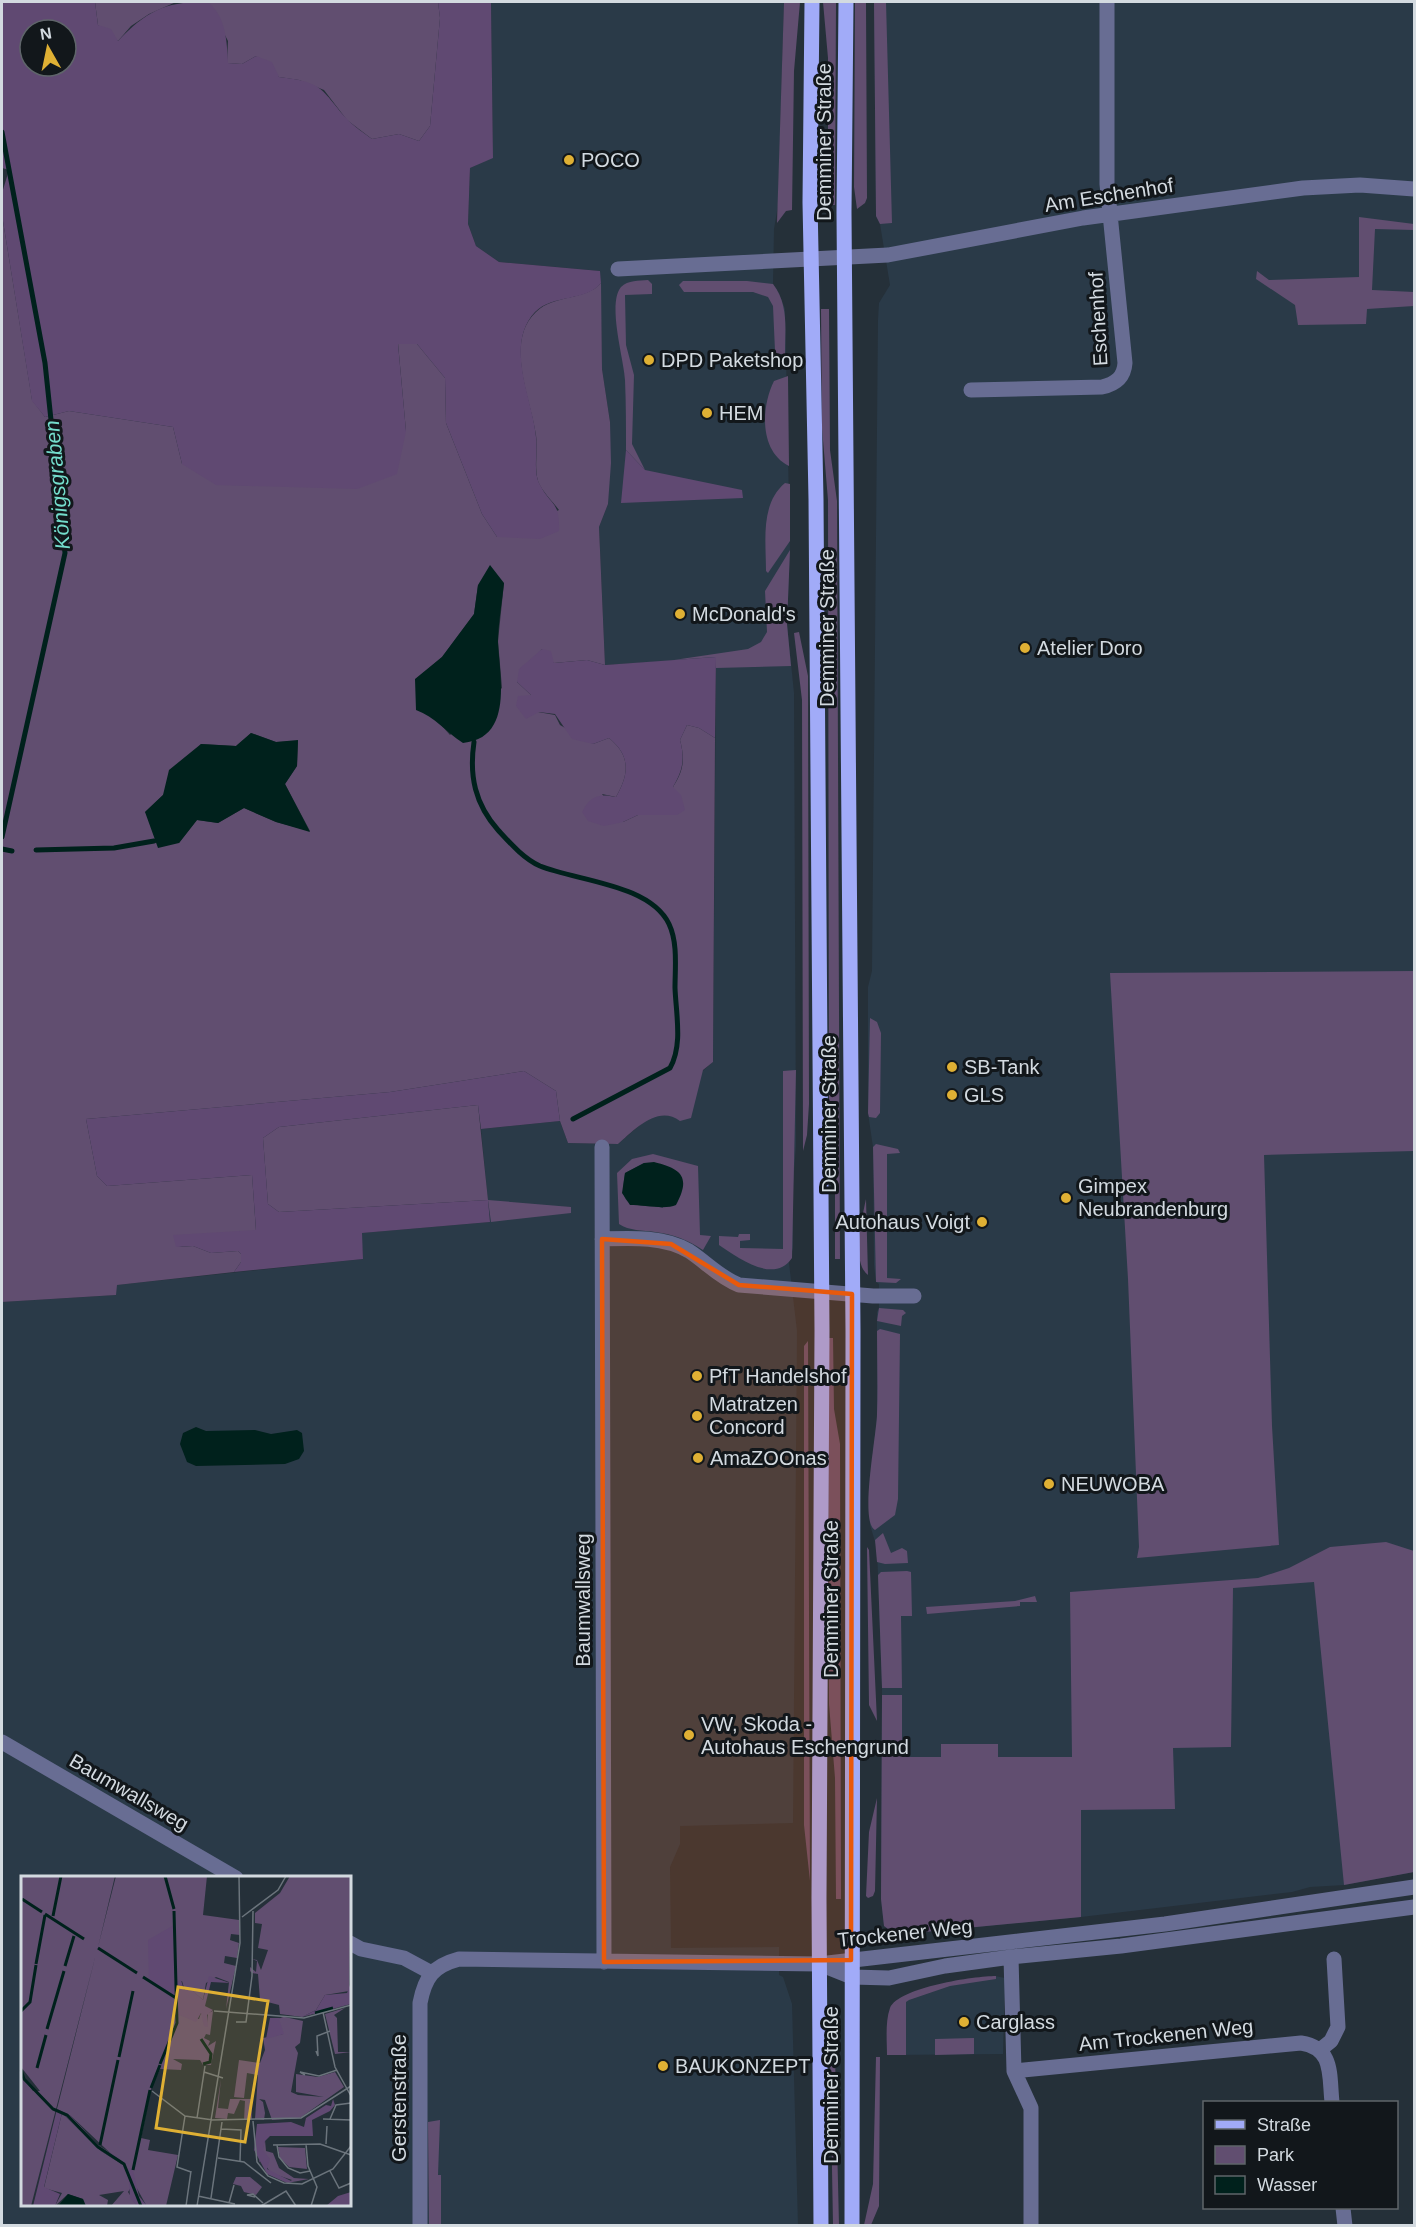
<svg xmlns="http://www.w3.org/2000/svg" width="1416" height="2227" font-family="Helvetica,sans-serif">
  <style>
    .built { fill: #2a3a48; fill-rule: evenodd }
    .green { fill: #614e70; fill-rule: evenodd }
    .forest { fill: #604972; fill-rule: evenodd }
    .water { fill: #00211c }
    .lines { fill: none; stroke-linecap: round; stroke-linejoin: round }
    .stream { stroke: #00211c; stroke-width: 5 }
    .minor { stroke: #686d93; stroke-width: 15 }
    .major { stroke: #a1abf8; stroke-width: 15 }
    .marked { fill: #e8590c; fill-opacity: 0.2; stroke: #e8590c; stroke-width: 4.5; stroke-linejoin: round }
    .poi-dot { fill: #dfb034; stroke: #12171b; stroke-width: 2 }
    .labels { text-anchor: middle; dominant-baseline: central; stroke-width: 6; stroke-linejoin: round; paint-order: stroke }
    .street-label { font-size: 20px; fill: #d3dae0; stroke: #12171b }
    .poi-label { font-size: 20px; fill: #d3dae0; stroke: #12171b; text-anchor: start }
    .water-label { font-size: 21px; font-style: italic; fill: #74ddcc; stroke: #12171b }
    .inset-river { fill: none; stroke: #00211c; stroke-width: 3 }
    .inset-road { fill: none; stroke: #6b747c; stroke-width: 1.5 }
    .view { fill: #dfb034; fill-opacity: 0.15; stroke: #dfb034; stroke-width: 3 }
    .inset-edge { fill: none; stroke: #d3dae0; stroke-width: 3 }
  </style>
  <rect width="100%" height="100%" fill="#253039"/>
  <path class="built" d="M491,2H784L778,205L774,229L773,284L779,293L785,309L790,550L787,624L794,693L796,1145L793,1186V1248L789,1263L797,1331L793,1823L680,1826V1844L670,1867L671,1948L779,1947V1975L783,1977L792,2004L798,2225L2,2226V1302L116,1295V1285L363,1259L361,1233L490,1222L481,1129L560,1121L568,1143L618,1144L713,1062L716,658L605,665L599,527L608,504L610,422L602,369L600,271L499,262L476,246L468,224L470,168L493,157ZM22,1878H350V2204H22Z
    M874,2L1414,3V1872L1344,1885L1310,1887L1292,1892L1081,1917L903,1934H895L884,1926L881,1899L882,1688L877,1548L870,1525L869,1488L877,1417V1312L879,1308V1284L876,1282L874,1265L873,1147L868,1113V987L872,971L878,320L879,303L890,285L880,224L876,216Z
    M995,1976L1005,1978L1003,2054L887,2055L888,2019L893,2004L904,1996L925,1988Z"/>
  <path class="green" d="M95,2H176L149,14L131,26L118,41L98,25Z
    M208,2H438L440,18L430,126L419,141L399,134L372,139L347,120L324,90L299,80L279,77L256,56L242,64L227,63L228,41Z
    M784,2H800L794,71L792,210L786,211L777,223Z
    M823,2H836L835,205H828V58Z
    M855,2H866L867,198L865,203L857,209L854,187Z
    M874,2H886L892,223L880,224L876,216Z
    M2,215L32,400L45,417L69,411L173,427L182,464L406,431L398,343L417,344L445,378L446,423L482,514L497,537L559,510C553,502 541,490 538,481C534,467 538,449 536,435C531,399 504,342 536,312C554,294 586,301 601,283L602,369L610,422L611,463L608,504L599,527L605,665L587,660L554,663L542,649L517,682L531,695L538,712L555,715L560,725L593,744L609,738C631,756 629,774 616,797L602,794L623,822L638,815H677L673,787C684,770 685,759 680,740L687,725L699,728L715,738L713,1062L703,1070L691,1118L680,1121C658,1104 634,1130 618,1144L568,1143L560,1121L556,1091L524,1071L390,1092L86,1119L97,1176L107,1186L252,1175L256,1231L177,1247L193,1246L211,1253L238,1251L241,1254V1262L234,1272L117,1285L116,1295L2,1302ZM504,583L498,641L502,688L450,735L433,716L416,679L442,657L474,614L478,585ZM251,733L276,742L298,741L297,766L285,784L310,831L276,822L244,808L218,823L197,820L179,843L145,812L163,795L201,744L236,746Z
    M1359,217L1414,224V230L1375,229L1372,290L1414,292V306L1367,309L1366,324L1298,325L1295,305L1256,279L1257,271L1269,280L1359,277Z
    M648,280L652,284V294L625,295L626,345L634,375L632,444L645,470L626,450C626,427 626,403 625,380C624,359 607,304 621,287C628,280 639,281 648,280Z
    M683,281H747L773,284C789,305 785,329 785,354H777L775,351L773,306L768,297L753,292H684L679,285Z
    M821,309H829L830,450L837,501L840,1259H835V1175L829,1121L828,500L822,428Z
    M788,376L789,466C759,451 761,407 774,381Z
    M785,483L790,484V541L768,573L766,571C766,541 760,504 785,483Z
    M790,550L787,624L791,666L716,668L715,657L674,660L748,649L761,642L767,632L765,591Z
    M799,632L808,676L809,1104L807,1135L803,1151L802,700L794,633Z
    M1414,971V1151L1264,1155L1272,1426L1279,1545L1137,1558L1139,1547L1128,1279L1110,973Z
    M870,1018L877,1022L881,1033L880,1113L876,1118L869,1117L868,1113Z
    M796,1070L792,1258C774,1285 737,1257 719,1245V1236L738,1237L739,1234H750V1240L740,1241V1248L783,1249V1071Z
    M478,1105L488,1200L571,1207V1213L491,1222L488,1200L279,1212L268,1204L263,1138L279,1127Z
    M876,1144L898,1149L900,1153L887,1154V1278L901,1279L896,1283L876,1282L873,1147Z
    M653,1154L698,1166L700,1235L711,1236L703,1250C688,1240 673,1234 655,1232C643,1230 629,1231 619,1224L617,1173L632,1159ZM644,1163L663,1208C634,1200 618,1214 625,1173Z
    M866,1199L868,1275C851,1262 862,1218 866,1199Z
    M879,1308L903,1310L906,1313L902,1316L901,1326L877,1321Z
    M880,1329L900,1334L898,1499L895,1515L875,1530C859,1522 877,1433 877,1414C878,1387 877,1359 877,1331Z
    M828,1338H833L834,1409L840,1444L841,1899H836L835,1778L829,1704Z
    M808,1341L810,1881L804,1825V1346Z
    M883,1533L891,1553L902,1548L907,1551L908,1563L885,1564L877,1562L875,1540Z
    M1386,1542L1414,1551V1872L1344,1885L1314,1582L1233,1588L1231,1747L1173,1748L1175,1809L1081,1810V1917L903,1934H895L884,1926L881,1899L882,1695H902V1757H941V1744H998V1757H1072L1070,1592L1258,1578L1289,1568L1330,1547Z
    M867,1547L869,1550L877,1721L869,1705Z
    M907,1571L911,1572L912,1616H901L902,1688H882L878,1575L881,1572Z
    M1035,1596L1037,1602H1020V1606L927,1614L926,1607L1015,1601Z
    M877,1798L875,1891L873,1896L868,1898L866,1896L869,1832Z
    M996,1976V1979L950,1986L909,2000L906,2002V2055H887C887,2041 885,2022 890,2008C899,1987 975,1976 996,1976Z
    M974,2038V2054L935,2055V2039Z
    M830,2056H835L839,2225H833Z
    M876,2057H880L879,2206L871,2225H864L873,2184Z
    M440,2120L438,2175H441V2225H429L428,2122Z"/>
  <path class="forest" d="M2,2H95L98,25L111,29L118,41C147,10 167,1 208,2C226,17 227,41 228,63L242,64L256,56L272,62L279,77C323,82 320,88 346,118C353,126 364,133 372,139L399,134L419,141L430,126L440,18L438,2H491L493,158L470,168L468,224L476,246L499,262L600,271L601,283C586,302 553,294 535,312C504,345 533,400 536,437C538,450 533,471 539,483C551,507 560,500 559,531L540,539L497,537L482,514L446,423L445,378L417,344H398L406,431L397,474L357,489L216,485L182,464L173,427L69,411L45,417L32,401L2,215V193L9,170L2,168ZM30,30H66V66H30Z
    M626,450L645,470L742,490L743,498L621,503Z
    M542,649L551,651L554,663L587,660L605,665L716,657L715,738L699,728L687,725L680,740C685,759 683,770 673,787L681,795L685,810L677,815H638L623,822L604,826L588,821L582,812C590,796 599,793 616,797C629,774 631,756 609,738L593,744L572,739L555,714L539,712L526,719L516,706L518,696L531,695L517,682L519,669Z
    M524,1071L556,1091L560,1121L481,1129L478,1105L279,1127L263,1138L268,1204L279,1212L488,1200L490,1222L362,1233L363,1259L234,1272L241,1262V1254L238,1251L211,1253L193,1246L176,1247L173,1235L256,1230L252,1175L107,1186L97,1176L86,1119L390,1092Z"/>
  <path class="water" d="M490,565L504,583C502,603 498,624 498,643C500,679 513,738 463,743C446,732 435,717 416,710L415,679L442,657L474,614L478,585Z
    M251,733L276,742L298,740L297,766L285,784L310,832L276,822L244,808L218,823L197,820L179,843L158,848L145,812L163,795L169,770L201,744L236,746Z
    M654,1162C682,1169 691,1177 676,1205C666,1210 643,1205 630,1205L622,1193L625,1173L644,1163Z
    M196,1427L206,1431L255,1430L271,1434L297,1430L302,1433L304,1451L299,1459L285,1464L196,1466L187,1462L180,1444L183,1433Z"/>
  <g class="lines">
    <path class="stream" d="M2,132L45,363L65,553L2,837
      M474,742C469,776 475,804 498,830C510,843 524,859 540,866C577,881 650,884 669,924C678,943 675,968 675,988C676,1014 683,1045 670,1068L573,1119
      M2,849L12,851
      M36,850L114,848L154,841"/>
    <path class="minor" d="M618,269L888,255L1083,218L1303,188L1360,185L1414,189
      M971,390L1102,387C1116,384 1124,377 1125,363L1107,184V2
      M602,1147L604,1962
      M602,1239C630,1238 664,1236 689,1251C706,1262 719,1277 739,1285L873,1296H914
      M2,1742L236,1878
      M350,1943L361,1949L404,1958L430,1972
      M1011,1957L1014,2071L1031,2108V2226
      M822,1965L852,1977L889,1978L945,1966L1011,1957L1121,1946L1414,1907
      M1321,2049L1331,2041L1338,2027L1334,1959
      M1014,2071L1301,2043C1334,2048 1329,2075 1332,2102
      M1343,2208L1345,2226
      M420,2226V2003C425,1977 433,1966 459,1959L819,1964L1165,1924L1414,1887"/>
    <path class="major" d="M812,2L810,202L816,499L822,1331L819,1898L821,2226
      M846,2L844,212L853,1331L852,2226"/>
  </g>
  <path class="marked" d="M602,1239L671,1244L739,1285L852,1294L851,1960L604,1962Z"/>
  <g class="poi-dot">
    <circle cx="569" cy="160" r="6"/>
    <circle cx="649" cy="360" r="6"/>
    <circle cx="707" cy="413" r="6"/>
    <circle cx="680" cy="614" r="6"/>
    <circle cx="1025" cy="648" r="6"/>
    <circle cx="952" cy="1067" r="6"/>
    <circle cx="952" cy="1095" r="6"/>
    <circle cx="1066" cy="1198" r="6"/>
    <circle cx="982" cy="1222" r="6"/>
    <circle cx="697" cy="1376" r="6"/>
    <circle cx="697" cy="1416" r="6"/>
    <circle cx="698" cy="1458" r="6"/>
    <circle cx="1049" cy="1484" r="6"/>
    <circle cx="689" cy="1735" r="6"/>
    <circle cx="964" cy="2022" r="6"/>
    <circle cx="663" cy="2066" r="6"/>
  </g>
  <g class="labels">
    <g class="street-label">
      <text transform="translate(824 142) rotate(-90)">Demminer Straße</text>
      <text transform="translate(1109 195) rotate(-9)">Am Eschenhof</text>
      <text transform="translate(1098 319) rotate(-93)">Eschenhof</text>
      <text transform="translate(827 628) rotate(-90)">Demminer Straße</text>
      <text transform="translate(829 1114) rotate(-90)">Demminer Straße</text>
      <text transform="translate(831 1599) rotate(-90)">Demminer Straße</text>
      <text transform="translate(583 1600) rotate(-90)">Baumwallsweg</text>
      <text transform="translate(129 1792) rotate(30)">Baumwallsweg</text>
      <text transform="translate(905 1933) rotate(-6)">Trockener Weg</text>
      <text transform="translate(1166 2035) rotate(-6)">Am Trockenen Weg</text>
      <text transform="translate(831 2085) rotate(-90)">Demminer Straße</text>
      <text transform="translate(399 2098) rotate(-90)">Gerstenstraße</text>
    </g>
    <g class="poi-label">
      <text x="581" y="160">POCO</text>
      <text x="661" y="360">DPD Paketshop</text>
      <text x="719" y="413">HEM</text>
      <text x="692" y="614">McDonald's</text>
      <text x="1037" y="648">Atelier Doro</text>
      <text x="964" y="1067">SB-Tank</text>
      <text x="964" y="1095">GLS</text>
      <text x="1078" y="1186">Gimpex<tspan x="1078" dy="23">Neubrandenburg</tspan></text>
      <text x="970" y="1222" text-anchor="end">Autohaus Voigt</text>
      <text x="709" y="1376">PfT Handelshof</text>
      <text x="709" y="1404">Matratzen<tspan x="709" dy="23">Concord</tspan></text>
      <text x="710" y="1458">AmaZOOnas</text>
      <text x="1061" y="1484">NEUWOBA</text>
      <text x="701" y="1724">VW, Skoda -<tspan x="701" dy="23">Autohaus Eschengrund</tspan></text>
      <text x="976" y="2022">Carglass</text>
      <text x="675" y="2066">BAUKONZEPT</text>
    </g>
    <g class="water-label">
      <text transform="translate(57 485) rotate(-95)">Königsgraben</text>
    </g>
  </g>
  <g transform="translate(21 1876)">
    <rect width="330" height="330" fill="#253039"/>
    <path d="M0,0H94L77,71L95,0H186L182,39L218,44L219,59L210,58L209,64L218,67L216,82L204,80L203,87L215,90L205,133L208,106L195,101L185,107L182,124L169,113L164,115L161,105L155,107L153,49L128,105L155,122V137L178,143L180,137L186,147L187,137L192,135L189,159L185,158L183,162L189,165L187,170L195,165L190,189H182L179,184L152,183L161,188L160,194L139,193L130,213L120,262L129,264L127,274L157,279L145,330L125,329L106,294L110,311L107,316L116,330H90L103,315L78,319L87,324L86,330H63L62,323L47,318L34,330L41,317L23,312L41,237L80,275L102,289L50,240L36,233L75,78L10,330H0V199L12,215H19L0,191ZM269,0H330L328,115L304,119L295,134L283,140L305,133L322,130L281,141L259,138L258,129L239,124L237,98L231,97L229,95V91L235,96L236,85L231,83L236,84L240,94L247,74L237,72L241,48L234,47V37L259,17ZM324,132L313,139L316,142L317,176H330L314,178L304,138ZM251,141H264L282,145L279,167L274,171L277,177L270,216L277,219L303,221L275,216V198L297,201L314,196L323,211L279,242L251,244L244,224L238,223L242,226L244,237L243,244L234,243L237,199L226,197L223,222L213,221L218,184L239,187L244,174L242,162L262,158L257,143L262,141ZM200,203L197,232L207,233L209,223H230L231,243L223,244L224,225L219,224L213,238L207,237L206,243L194,242ZM244,264L245,275L252,277L258,292L273,302L288,303L266,307L271,304L250,297L245,290V282L238,286ZM257,271L284,272L286,293L268,291L259,282ZM215,301H229L241,311L235,319L223,316L220,310L212,308Z" fill="#614e70"/>
    <path d="M153,49L155,106L160,104L163,114L169,112L182,124L188,100L209,107L190,106L184,130L192,134L186,139L187,151L183,150L180,137L175,146L156,138V122L128,105L127,64ZM330,106V128L283,140L295,134L304,119L326,117ZM249,142H262L258,143L263,158L245,163ZM312,223L314,229L309,235L291,244L292,260H249L244,265L242,274L249,283L246,293L272,306L266,307L246,298L233,274L236,248L270,246L283,251L285,242L305,229L310,230ZM36,233L50,240L77,269L99,283L103,289L80,275L41,237L23,311L39,318L34,330H12ZM107,292L112,294L118,320L126,330H116L109,322ZM330,316V330H305L317,320Z" fill="#604972"/>
    <path d="M47,318L62,323L65,330H37Z" fill="#00211c"/>
    <path class="inset-river" d="M144,0L153,33M1,23L21,36M24,38L63,63M32,40L40,0M77,72L116,97M15,88L24,39M44,90L53,60M122,101L155,122M0,135L9,126L15,89M294,137L312,132M26,153L43,95M180,163L190,178L189,186L182,188M98,181L112,115M139,188L156,147L153,35M16,192L25,159M0,194L3,203L32,233L46,239L77,271L103,288L120,330M130,212L139,189M79,269L97,184M112,294L129,214"/>
    <path class="inset-road" d="M221,41L257,14L265,0M193,135L283,142L330,129M302,136L314,191L330,220M215,146H225L231,100L232,35M295,175L297,180L296,160L309,155M183,196L202,202M284,199L279,196L298,200L316,194M131,215L164,240L192,244M164,240L156,291L170,296M176,242L184,190M302,243L330,244M309,243L315,229L330,227M190,244L280,242L330,210M232,245L236,286L247,300L263,307L281,308L312,293L330,270M200,253L220,254L219,285M285,268L287,290L296,311L290,330M305,268L306,250M252,269L299,268L330,279M256,269L258,281L267,292L279,297L289,295M197,282L223,286L250,307M309,295L318,312L330,307M177,320L214,328M234,321L226,319L232,318L242,327M190,322L201,246M208,327L213,309M165,330L170,295M176,330L219,67L218,0M240,330L265,315L275,330"/>
    <path class="view" d="M157,111L247,125L224,266L135,252Z"/>
    <rect width="330" height="330" class="inset-edge"/>
  </g>
  <rect width="1416" height="2227" fill="none" stroke="#d3dae0" stroke-width="6"/>
  <rect x="1203" y="2101" width="195" height="108" fill="#12171b" stroke="#5f656a" stroke-width="1.5"/>
  <rect x="1215" y="2120" width="30" height="9" fill="#a1abf8" stroke="#5f656a" stroke-width="1.5"/>
  <text x="1257" y="2131" font-size="18" fill="#d3dae0">Straße</text>
  <rect x="1215" y="2146" width="30" height="18" fill="#614e70" stroke="#5f656a" stroke-width="1.5"/>
  <text x="1257" y="2161" font-size="18" fill="#d3dae0">Park</text>
  <rect x="1215" y="2176" width="30" height="18" fill="#00211c" stroke="#5f656a" stroke-width="1.5"/>
  <text x="1257" y="2191" font-size="18" fill="#d3dae0">Wasser</text>
  <g transform="translate(48 48) rotate(351)"><circle r="28" fill="#12171b" stroke="#5f656a" stroke-width="1.5"/>
  <path d="M0-4.5L10 22L0 15L-10 22Z" fill="#dfb034"/>
  <text y="-9" font-size="16" font-weight="bold" text-anchor="middle" fill="#d3dae0">N</text>
  </g>
</svg>
